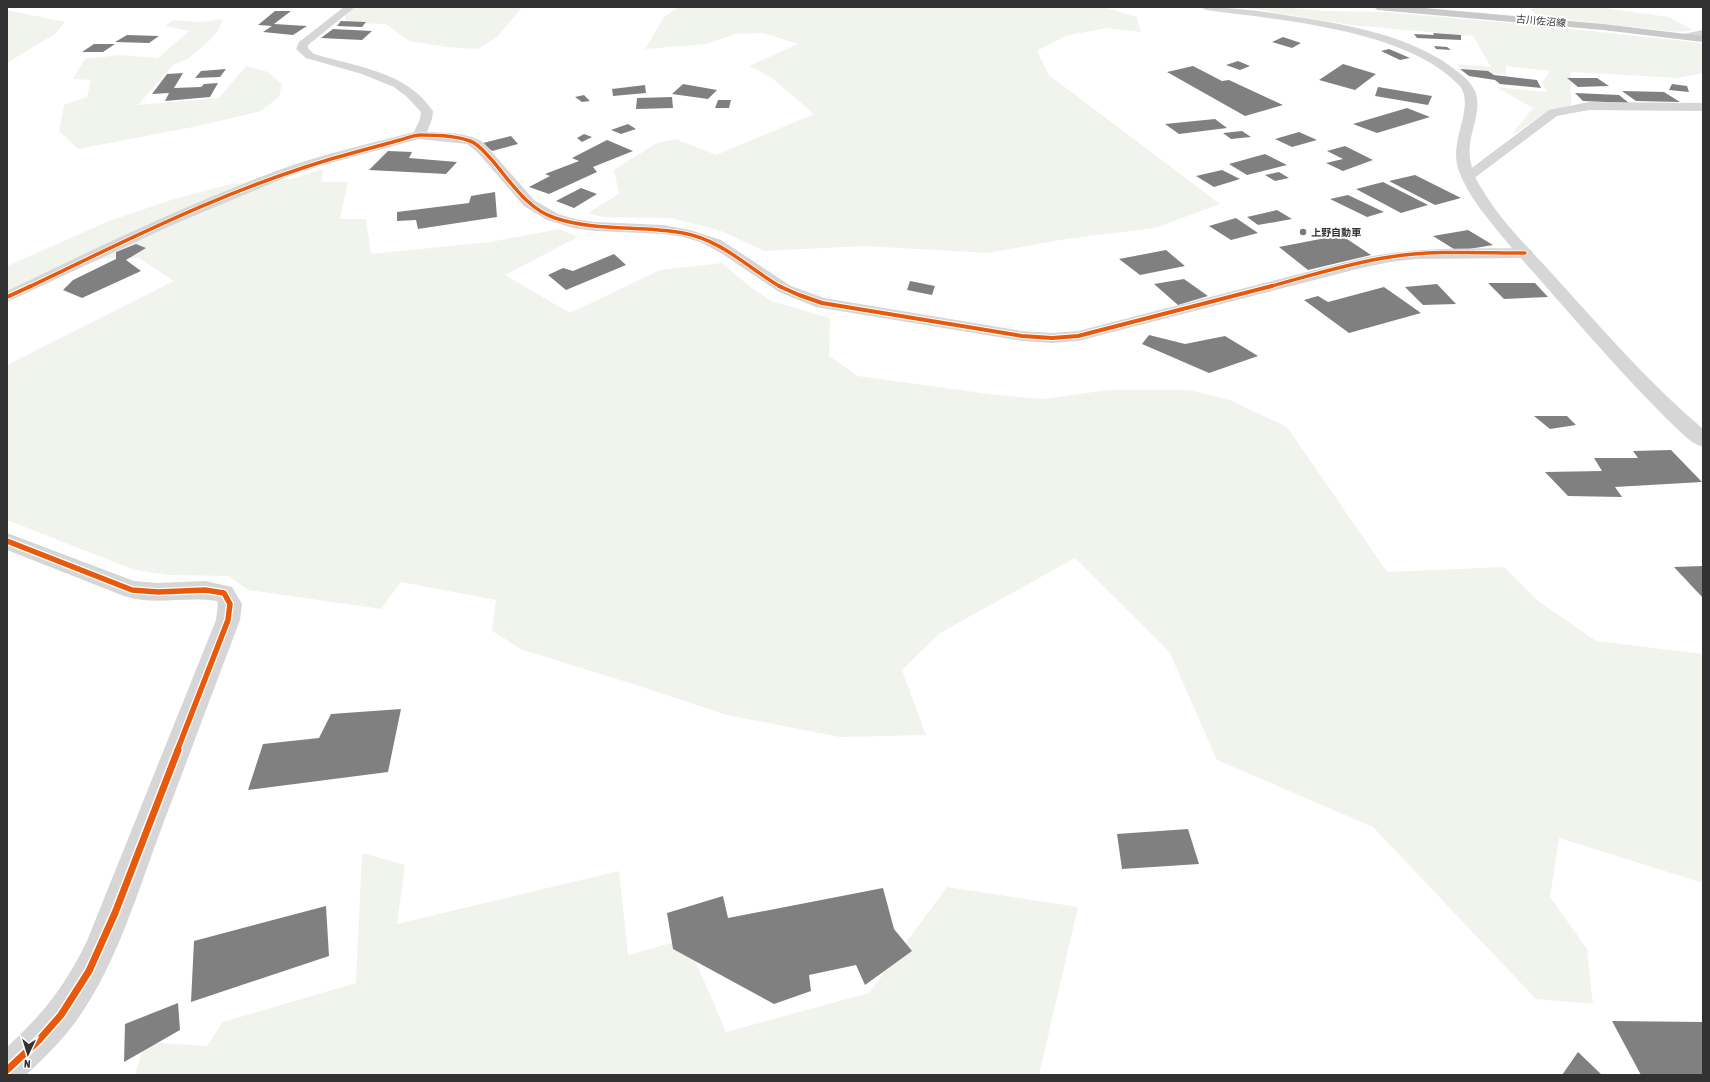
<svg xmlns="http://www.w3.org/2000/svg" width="1710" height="1082" font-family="'Asap Condensed','Noto Sans JP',sans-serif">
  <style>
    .green { fill: #f0f4ed }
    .building { fill: #808080 }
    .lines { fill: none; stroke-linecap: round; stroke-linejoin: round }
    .minor { fill: #d6d6d6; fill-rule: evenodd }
    .tertiary { fill: #d6d6d6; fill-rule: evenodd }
    .primary { fill: #c9c9c9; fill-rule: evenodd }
    .cycleway-far3-casing { stroke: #fff; stroke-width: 5 }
    .cycleway-far2-casing { stroke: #fff; stroke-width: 6 }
    .cycleway-far1-casing { stroke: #fff; stroke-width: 8 }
    .cycleway-casing { stroke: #fff; stroke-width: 10 }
    .cycleway-far3 { stroke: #e8590c; stroke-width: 3.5 }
    .cycleway-far2 { stroke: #e8590c; stroke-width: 4 }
    .cycleway-far1 { stroke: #e8590c; stroke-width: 5.5 }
    .cycleway { stroke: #e8590c; stroke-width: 7 }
    .poi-dot { fill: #7a7a7a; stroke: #fff; stroke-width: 1.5 }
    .labels { text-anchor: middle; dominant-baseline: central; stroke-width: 4; stroke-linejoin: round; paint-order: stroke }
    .far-street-label { font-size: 10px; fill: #323232; stroke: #fff }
    .far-poi-label { font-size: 10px; font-weight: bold; fill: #323232; stroke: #fff; text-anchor: start }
  </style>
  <rect width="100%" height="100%" fill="#fff"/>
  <path class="green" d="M345,7H522L498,36L478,49L447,47L409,41L386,24L347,23L344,13Z
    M679,7H1103L1137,17L1141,32L1107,28L1065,36L1037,51L1049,75L1220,204L1155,228L1065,239L988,253L864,246L764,251L721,231L671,218L602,217L588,213L619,194L614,170L657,143L676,139L716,155L814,114L772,78L749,66L798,44L764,33L735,34L706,44L645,49L664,17Z
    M1241,7H1284L1323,11L1386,12L1544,26L1694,42L1703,44V73L1678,78L1571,72V105L1548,111L1514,134H1512L1533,108L1496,87L1547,92L1542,82L1550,71L1506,66V75L1466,71L1456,64L1491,67L1473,36L1351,25Z
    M1536,7H1597L1669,17L1693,30L1679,32L1539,17L1530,10Z
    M7,10L65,22L55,34L7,63Z
    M223,19L218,31L210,40L189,58L173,65L138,105L219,98L246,66L268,72L282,84L279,97L261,111L198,126L78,149L59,131L64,105L87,97L91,80L73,79L85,59L120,55L158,58L189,31L165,26L173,20L201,22Z
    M323,169L322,182H348L340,219H366L371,254L490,242L559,229L578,237L505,275L570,313L660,270L722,263L749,286L771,301L830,318L829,356L858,376L996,395L1043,399L1108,390H1189L1230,400L1287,427L1387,572L1504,567L1538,601L1596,641L1703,654V883L1559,838L1550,897L1587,949L1593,1004L1536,999L1373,827L1217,760L1169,651L1075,558L940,633L902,670L926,735L840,737L727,715L636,685L523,650L492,631L496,600L401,582L381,609L248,590L228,576L167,575L132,569L7,520V365L174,281L139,258L116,257L62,265L7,291V266L109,221L174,199L231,184L292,179Z
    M362,853L405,865L397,924L619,871L628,955L686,939L726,1032L869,993L947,887L1078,907L1039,1075H135L145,1042L207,1046L223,1022L356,983Z"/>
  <path class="building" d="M275,11H291L274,24L307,26L293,35L263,32L272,26L258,25Z
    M341,21L366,22L362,27L337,26Z
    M333,29L372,31L362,40L321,38Z
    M1433,33L1461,35V40L1417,38L1414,34L1434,35Z
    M127,35L159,36L149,43L115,42Z
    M1283,37L1301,43L1292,48L1272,42Z
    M94,44H115L103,52H82Z
    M1434,46L1447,47L1451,50L1436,49Z
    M1389,49L1410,58L1400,60L1381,51Z
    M1238,61L1250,66L1240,70L1226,65Z
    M1343,64L1376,74L1355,90L1319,80Z
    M1193,66L1222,81L1229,80L1283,105L1245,116L1167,72Z
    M226,69L220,77L195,78L201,71Z
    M1460,69L1488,71L1494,75L1537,80L1541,88L1500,84L1495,80L1469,76Z
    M183,73L174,88L201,87L204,84L218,83L210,97L165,101L169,93L152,94L167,74Z
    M1567,78H1597L1609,86L1578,87Z
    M683,84L717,90L708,99L672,94Z
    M1672,84L1687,86L1689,92L1669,90Z
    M645,85L646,93L613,96L612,89Z
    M1378,87L1432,96L1428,105L1375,96Z
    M1622,91L1664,92L1680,102L1636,101Z
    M1575,93L1619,95L1629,103L1583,101Z
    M584,95L590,101L582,102L575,97Z
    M672,97L673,108L636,109L637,98Z
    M718,100H731L729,108H715Z
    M1407,108L1430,117L1377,133L1353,124Z
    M1215,119L1227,128L1179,134L1165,124Z
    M628,124L636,129L621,134L611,130Z
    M1242,131L1251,137L1231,139L1223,133Z
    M1299,132L1317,140L1292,147L1275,139Z
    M584,134L592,137L582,142L577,138Z
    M511,136L518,144L492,151L483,143Z
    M607,140L633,151L593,167L597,172L549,194L529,187L550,176L545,174L579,161L572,158Z
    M1345,146L1373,160L1343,171L1326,163L1343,159L1327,151Z
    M388,151L412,152L409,158L457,162L446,174L369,170Z
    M1265,154L1287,165L1247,175L1229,164Z
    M1222,170L1240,179L1214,187L1196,176Z
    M1279,172L1289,178L1275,181L1265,175Z
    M1415,175L1461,198L1435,205L1389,181Z
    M1383,182L1428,205L1401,213L1356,189Z
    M581,188L597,194L574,208L556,201Z
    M495,192L497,217L418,229L416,220L397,221V212L469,203L471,196Z
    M1348,195L1384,212L1367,217L1330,199Z
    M1277,210L1292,219L1258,225L1247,217Z
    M1236,218L1258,233L1231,240L1209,226Z
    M1468,230L1493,245L1457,251L1433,236Z
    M1341,235L1371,255L1308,270L1279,247Z
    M136,244L146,248L126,260L141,271L82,298L63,290L73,280L116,259V252Z
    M1166,250L1185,266L1140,275L1119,259Z
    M614,254L626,265L566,290L548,275L563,268L573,271Z
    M1184,279L1208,296L1178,305L1154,284Z
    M910,281L935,286L932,295L907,290Z
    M1488,283H1535L1548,297L1504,299Z
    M1437,284L1456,304L1423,305L1405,287Z
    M1384,287L1421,313L1349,333L1304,300L1318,296L1328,302Z
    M1149,335L1185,344L1225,336L1258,356L1209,373L1142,344Z
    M1534,416H1567L1576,425L1550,429Z
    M1671,450L1702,482L1615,487L1622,497L1568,496L1545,472L1602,471L1594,458H1638L1633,451Z
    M1703,566V598L1674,567Z
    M401,709L388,772L248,790L263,744L319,738L331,714Z
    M1188,829L1199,864L1122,869L1117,834Z
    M883,888L894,929L912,951L865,985L856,965L809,975L811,991L774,1004L673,949L667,913L723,896L728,918Z
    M326,906L329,956L191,1002L194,941Z
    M178,1003L180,1030L124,1062L125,1024Z
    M1612,1021L1703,1022V1075H1641Z
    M1578,1052L1602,1075H1562Z"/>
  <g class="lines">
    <path class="minor" d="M344,7H355L308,45V48L314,54C357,67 406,71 433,111L432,119L427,132C446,133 468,132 484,143L534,200L558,214L575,219L595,222L663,225L690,230L721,240L791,286L824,298L1022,331L1052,333L1078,331L1350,261C1408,246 1466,249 1525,248L1531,250L1533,253L1531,256L1525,258L1416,259L1390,262L1357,269L1078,341L1052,343L1022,341L816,307L779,292L721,253L700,242L683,237L663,234L595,231L573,228L547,220L524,206L479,154L467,144L419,139L319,166L289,176L170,226L7,302V291C96,248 186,205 279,170C323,154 369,144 414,132L420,119L421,112L406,96L394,87L362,74L306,58L296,49L299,42Z
      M1703,30V36L1687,39L1682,36L1683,34Z
      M1589,102L1703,103V111L1589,110L1557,116L1473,179L1468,180L1463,179L1461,176L1549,110Z
      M7,533L134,581L158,583L205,581L232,587L242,604L240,620C214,688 189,756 163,824C139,888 118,961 79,1017C64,1039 45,1057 26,1075H7V1047C44,1013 65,986 87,941L216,620L218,604L217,601C186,596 154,606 124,596L7,550Z"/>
    <path class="tertiary" d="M1201,7C1231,7 1261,11 1291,16C1345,24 1415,36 1458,72C1465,77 1471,83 1475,91C1482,108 1472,127 1470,144C1468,160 1473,176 1482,189C1501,222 1531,250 1556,278C1603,330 1649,383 1703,429V447C1689,443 1677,428 1666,418C1627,379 1591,338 1555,297C1532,270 1507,244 1486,216C1476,204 1467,190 1461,176C1456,166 1455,154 1457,144C1459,126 1473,99 1458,84C1404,29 1280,20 1206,10Z"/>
    <path class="primary" d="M1373,7H1413L1603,24L1703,36V42L1603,30L1378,10Z"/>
    <defs>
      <path id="cycleway-far3" d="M29,287C135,236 242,182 356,152C371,148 386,144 400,140C407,138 414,135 421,135C434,135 457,136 470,141C479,144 485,153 492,160C510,181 527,209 555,218C597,232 641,225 683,233C722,240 748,268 781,287
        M1268,287C1309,276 1349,263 1390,257C1434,250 1481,253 1525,253"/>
      <path id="cycleway-far2" d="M779,286L799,295L822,303L1022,336L1052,338L1078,336L1272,286
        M7,297L31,286"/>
      <path id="cycleway-far1" d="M7,541L132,590L158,592L205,590L224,593L230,604L228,620L177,751"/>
      <path id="cycleway" d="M7,1070L39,1040L61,1015L89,971L115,913L178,750"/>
    </defs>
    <use href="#cycleway-far3" class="cycleway-far3-casing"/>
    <use href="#cycleway-far2" class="cycleway-far2-casing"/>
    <use href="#cycleway-far1" class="cycleway-far1-casing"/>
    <use href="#cycleway" class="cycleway-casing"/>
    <use href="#cycleway-far3" class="cycleway-far3"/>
    <use href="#cycleway-far2" class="cycleway-far2"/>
    <use href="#cycleway-far1" class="cycleway-far1"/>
    <use href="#cycleway" class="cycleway"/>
  </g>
  <circle class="poi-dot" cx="1303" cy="232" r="4"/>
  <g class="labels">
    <g class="far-street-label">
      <text transform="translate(1541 21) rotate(5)">古川佐沼線</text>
    </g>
    <g class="far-poi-label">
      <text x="1311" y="232">上野自動車</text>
    </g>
  </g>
  <rect width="1710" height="1082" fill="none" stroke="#323232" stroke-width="16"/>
  <g transform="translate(28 1054) rotate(184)" stroke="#ffffff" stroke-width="3" paint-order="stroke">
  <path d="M0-3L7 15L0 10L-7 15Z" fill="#323232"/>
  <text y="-6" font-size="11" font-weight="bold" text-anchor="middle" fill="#323232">N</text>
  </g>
</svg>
